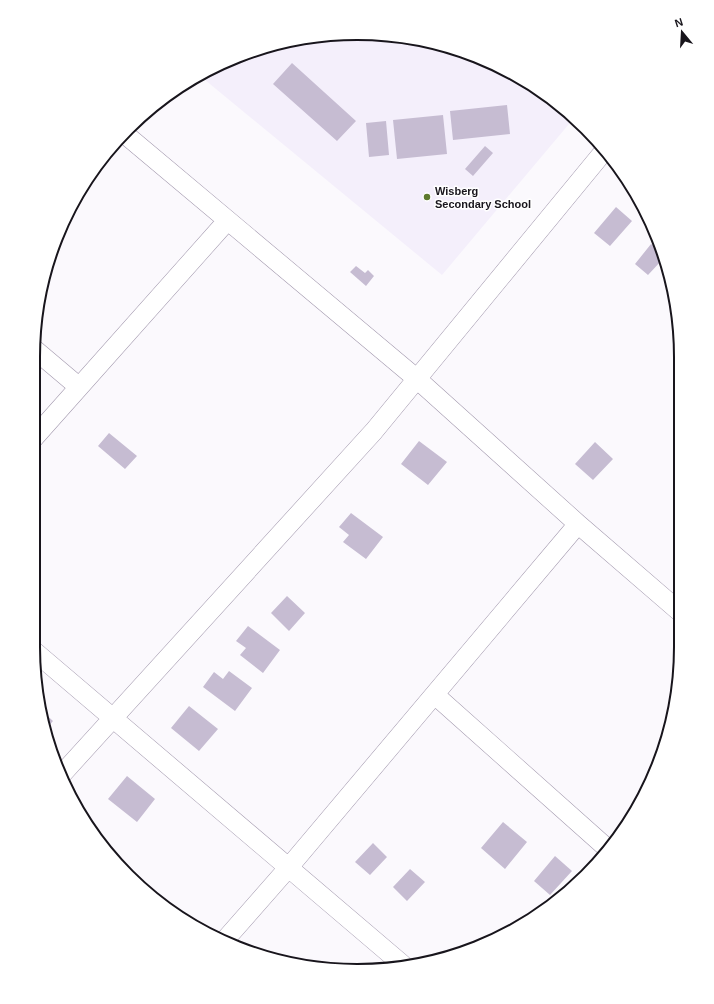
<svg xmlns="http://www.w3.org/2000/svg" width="714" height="1004" font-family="Arial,sans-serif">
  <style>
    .built { fill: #f4effb }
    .building { fill: #c6bcd2 }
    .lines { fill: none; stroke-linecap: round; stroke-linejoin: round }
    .minor-casing { stroke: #a298ad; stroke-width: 20 }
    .minor { stroke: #fff; stroke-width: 19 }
    .poi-dot { fill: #5e7a2e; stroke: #fff; stroke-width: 1.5 }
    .labels { text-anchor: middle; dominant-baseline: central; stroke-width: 3; stroke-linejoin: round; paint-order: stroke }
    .poi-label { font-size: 11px; font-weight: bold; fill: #18151c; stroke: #fff; text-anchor: start }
    .rim { fill: none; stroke: #18151c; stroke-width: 2 }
  </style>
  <rect width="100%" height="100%" fill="#fbf9fd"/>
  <path class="built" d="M378,34L441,44L500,66L554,100L574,118L442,275L199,75L253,50L314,36Z"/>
  <path class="building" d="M292,63L356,121L337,141L273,84Z
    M557,102L566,111L564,114L554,106Z
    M507,105L510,134L453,140L450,111Z
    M443,115L447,154L397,159L393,120Z
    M386,121L389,155L369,157L366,123Z
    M485,146L493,153L473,176L465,169Z
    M616,207L632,221L610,246L594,233Z
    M651,244L659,250L662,260L648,275L635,264Z
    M356,266L365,273L368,270L374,276L366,286L350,272Z
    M109,433L137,456L125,469L98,446Z
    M419,441L447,462L428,485L401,464Z
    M595,442L613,459L593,480L575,464Z
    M351,513L383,537L366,559L343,542L349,535L339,527Z
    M287,596L305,613L289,631L271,613Z
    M248,626L280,650L263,673L240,655L246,648L236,641Z
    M229,671L252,688L235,711L203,687L214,672L223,679Z
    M189,706L218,729L199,751L171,728Z
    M41,710L53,721L44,731Z
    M127,776L155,799L137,822L108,799Z
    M503,822L527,842L505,869L481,848Z
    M373,843L387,857L370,875L355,862Z
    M555,856L572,871L550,895L534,881Z
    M410,869L425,882L407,901L393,887Z"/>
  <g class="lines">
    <defs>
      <path id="minor" d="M126,135L417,379L578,524L680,612
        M34,349L79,387
        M33,439L227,221
        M34,651L403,965
        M435,695L609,850
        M63,773L374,431L605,150
        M224,941L289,867L578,524"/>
    </defs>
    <use href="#minor" class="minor-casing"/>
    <use href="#minor" class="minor"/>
  </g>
  <circle class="poi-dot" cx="427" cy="197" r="4"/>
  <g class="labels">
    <g class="poi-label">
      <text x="435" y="191">Wisberg<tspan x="435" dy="13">Secondary School</tspan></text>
    </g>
  </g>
  <path d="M0 0H714V1004H0ZM357 40H357A317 317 0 0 1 674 357V647A317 317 0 0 1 357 964H357A317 317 0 0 1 40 647V357A317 317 0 0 1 357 40Z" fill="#fff" fill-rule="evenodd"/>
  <path class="rim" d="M357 40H357A317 317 0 0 1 674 357V647A317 317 0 0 1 357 964H357A317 317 0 0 1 40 647V357A317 317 0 0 1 357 40Z"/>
  <g transform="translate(682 32) rotate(342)" stroke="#ffffff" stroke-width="3" paint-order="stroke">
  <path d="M0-3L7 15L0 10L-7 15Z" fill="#18151c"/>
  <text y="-6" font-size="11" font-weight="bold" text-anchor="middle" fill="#18151c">N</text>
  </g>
</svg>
